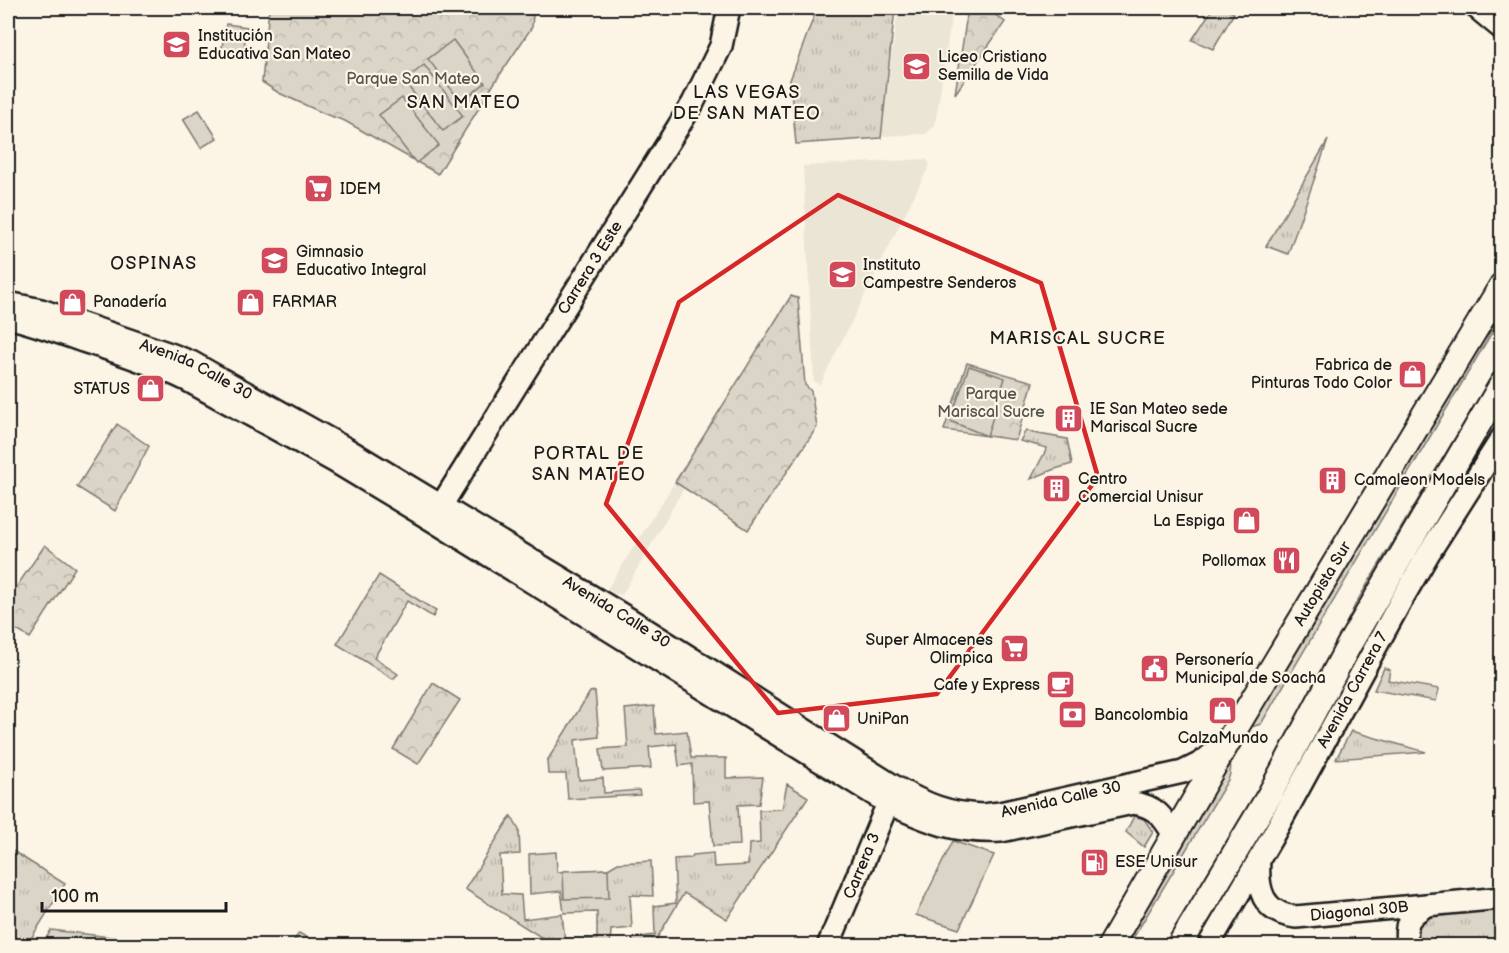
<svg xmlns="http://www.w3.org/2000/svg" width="1509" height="953" font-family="'Balsamiq Sans',sans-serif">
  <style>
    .built { fill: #ebe5d6 }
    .grass { fill: url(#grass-tufts); stroke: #7c7872; stroke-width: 1.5 }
    .park { fill: url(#park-crowns); stroke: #7c7872; stroke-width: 1.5 }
    .pitch { fill: #dbd5c8; stroke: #7c7872; stroke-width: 1.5 }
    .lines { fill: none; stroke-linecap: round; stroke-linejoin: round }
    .minor-casing { stroke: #1c1c1c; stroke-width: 21 }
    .major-casing { stroke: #1c1c1c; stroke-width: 26 }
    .highway-casing { stroke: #1c1c1c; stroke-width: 28 }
    .minor { stroke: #fcf5e5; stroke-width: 16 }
    .major { stroke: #fcf5e5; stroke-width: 21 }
    .highway { stroke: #fcf5e5; stroke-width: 24 }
    .marked { fill: none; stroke: #d62828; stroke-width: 4.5; stroke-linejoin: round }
    .labels { text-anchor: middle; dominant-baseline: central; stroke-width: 4.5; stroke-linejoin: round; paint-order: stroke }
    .poi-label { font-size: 16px; fill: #1c1c1c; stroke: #fcf5e5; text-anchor: start }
    .park-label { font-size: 16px; fill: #555450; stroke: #fcf5e5 }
    .street-label { font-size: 16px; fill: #1c1c1c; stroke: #fcf5e5 }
    .neighbourhood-label { font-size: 18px; letter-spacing: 1.5px; fill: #1c1c1c; stroke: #fcf5e5 }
  </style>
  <defs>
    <pattern id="grass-tufts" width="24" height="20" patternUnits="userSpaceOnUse" patternTransform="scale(1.5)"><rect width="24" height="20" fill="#dbd5c8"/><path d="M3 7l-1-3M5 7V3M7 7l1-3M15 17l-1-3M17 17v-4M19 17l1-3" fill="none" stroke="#bbb6ab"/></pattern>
    <pattern id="park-crowns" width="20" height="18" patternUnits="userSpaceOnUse" patternTransform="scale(1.5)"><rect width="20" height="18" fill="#dbd5c8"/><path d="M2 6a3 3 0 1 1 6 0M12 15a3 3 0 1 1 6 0" fill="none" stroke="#bbb6ab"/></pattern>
  </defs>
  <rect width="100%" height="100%" fill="#fcf5e5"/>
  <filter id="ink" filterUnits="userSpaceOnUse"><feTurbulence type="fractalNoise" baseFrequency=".0167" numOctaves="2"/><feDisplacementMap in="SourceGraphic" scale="12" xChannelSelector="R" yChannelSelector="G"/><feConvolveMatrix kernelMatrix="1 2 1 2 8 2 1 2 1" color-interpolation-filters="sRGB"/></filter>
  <g filter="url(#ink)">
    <path class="built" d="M898,8H953L935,125L926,134L881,136Z
      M926,159L930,164L820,385L814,381L803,166Z
      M675,482L684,488L622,595L613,593L607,589Z"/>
    <path class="grass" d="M817,8H895L881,138L796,144L790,80Z
      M1213,8H1223L1234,13L1213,49L1192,40Z
      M1328,140L1288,254L1266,246Z
      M1501,303V317L1415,462L1261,724L1244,729Z
      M1501,361V373L1306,707L1356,603Z
      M1026,430L1033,433L1067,439L1072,464L1052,470L1031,479L1047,448L1020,441Z
      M1384,668L1390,670L1388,680L1439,689L1436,701L1374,690Z
      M595,691L599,737L575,740L579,780L603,778L604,793L639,790L640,795L568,799L566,774H548L547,761L590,692Z
      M654,706L656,734L687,731L691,758H726V778L763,777L759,804L738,805L740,845L713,846L709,801L693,802L692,764L679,766L676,744L649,747L651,768L603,771L600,749L628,747L625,709Z
      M1351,731L1426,752L1336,759Z
      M1228,754C1231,764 1232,771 1228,780L1129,945L1121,946Z
      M787,784L808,797L727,919L684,893L653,945H633V938L655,935L654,906L676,903L674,859L691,858L693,855L713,853L714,867L748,865L749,844L760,843L759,810L782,809Z
      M511,816L519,830L520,854L500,855L502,894L521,895L523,919L562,914L565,940L597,939V912L564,913L561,891L530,894L529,854L556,852L557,872L608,869L618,863L651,861L653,896L630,895L632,928L611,930L610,945L555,946L465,889Z
      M1134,816L1144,819L1153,832L1144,847L1126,832Z
      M8,848L65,884L27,945H8Z
      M1498,908L1501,910V945L1416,946L1413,931L1430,912Z
      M51,930L136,940L145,945H42Z"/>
    <path class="park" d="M269,8H477L533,15L532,27L495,82L438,174L345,121L325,114L279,93L262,82Z
      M968,8H986L1005,22L955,94Z
      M791,296L798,298L805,385L811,391L817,427L748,530L675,482Z
      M967,363L1033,382L1016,440L944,430Z
      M117,424L149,446L115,511L77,487Z
      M45,545L75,568L30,638L8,625V599Z
      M379,575L436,611L433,617L407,601L374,658L398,674L393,679L337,644Z
      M433,683L460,700L418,764L393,749Z
      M299,933L320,945H291Z"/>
    <path class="pitch" d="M226,24L247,27L243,56L221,53Z
      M453,40L485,83L461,102L428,59Z
      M424,65L463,116L443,131L404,81Z
      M402,98L439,145L416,163L379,115Z
      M199,110L217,138L201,148L183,119Z
      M969,366L1005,378L987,436L950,421Z
      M953,841L994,855L959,929L916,915Z
      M608,869L609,898L564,899L563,871Z"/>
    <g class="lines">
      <defs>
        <path id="minor" d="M1473,8L1502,32"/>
        <g id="major">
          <path id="s1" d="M8,303L41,310L173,355L191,362L221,379L345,448L629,619L895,787C925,804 948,814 983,815L1000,813L1183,772L1201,763L1224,744"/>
          <path d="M8,317C33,323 58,332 83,341C118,352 154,364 187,380L334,461L432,520L888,803C929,822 956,833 1001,831L1133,803C1156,806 1163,817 1174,835"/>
          <path id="s2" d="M434,517L693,103L721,46L729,8"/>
          <path id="s3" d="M1259,860C1257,889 1262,913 1296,917L1502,898"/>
          <path id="s4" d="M828,946L893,791"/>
          <path id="s5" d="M1208,946L1271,839L1402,599L1430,551L1502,438"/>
          <path d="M1407,946C1405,922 1407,917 1427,905"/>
        </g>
        <g id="highway">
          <path id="s6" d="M1110,946L1240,721L1502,285"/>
          <path d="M1179,946L1269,796L1350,643L1502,384"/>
        </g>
      </defs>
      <use href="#minor" class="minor-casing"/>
      <use href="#major" class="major-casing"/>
      <use href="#highway" class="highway-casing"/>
      <use href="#minor" class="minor"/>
      <use href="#major" class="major"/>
      <use href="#highway" class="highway"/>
    </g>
  </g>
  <path class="marked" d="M838,195L1041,283L1098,477L937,694L778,713L606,504L679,302Z"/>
  <defs>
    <symbol id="school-square" viewBox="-11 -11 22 22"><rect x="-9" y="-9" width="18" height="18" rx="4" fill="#d1495b" stroke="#fcf5e5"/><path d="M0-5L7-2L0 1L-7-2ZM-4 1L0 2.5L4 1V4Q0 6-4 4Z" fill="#fff"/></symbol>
    <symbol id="supermarket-square" viewBox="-11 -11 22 22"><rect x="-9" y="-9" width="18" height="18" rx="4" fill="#d1495b" stroke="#fcf5e5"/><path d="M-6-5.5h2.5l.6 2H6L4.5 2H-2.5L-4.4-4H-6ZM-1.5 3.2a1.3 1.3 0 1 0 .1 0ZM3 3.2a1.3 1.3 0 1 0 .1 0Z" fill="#fff"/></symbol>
    <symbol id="university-square" viewBox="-11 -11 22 22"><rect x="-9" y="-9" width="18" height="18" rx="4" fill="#d1495b" stroke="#fcf5e5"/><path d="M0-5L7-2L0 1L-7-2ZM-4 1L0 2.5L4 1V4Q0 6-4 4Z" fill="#fff"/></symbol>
    <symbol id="shop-square" viewBox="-11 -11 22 22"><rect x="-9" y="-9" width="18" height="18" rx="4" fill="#d1495b" stroke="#fcf5e5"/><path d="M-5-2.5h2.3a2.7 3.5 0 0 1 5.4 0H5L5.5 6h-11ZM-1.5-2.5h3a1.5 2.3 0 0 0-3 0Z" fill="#fff"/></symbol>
    <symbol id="building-square" viewBox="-11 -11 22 22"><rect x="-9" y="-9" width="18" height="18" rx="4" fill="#d1495b" stroke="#fcf5e5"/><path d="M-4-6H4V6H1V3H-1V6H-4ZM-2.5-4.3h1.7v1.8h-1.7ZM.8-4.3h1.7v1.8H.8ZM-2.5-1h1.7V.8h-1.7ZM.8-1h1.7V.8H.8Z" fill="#fff"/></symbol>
    <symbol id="restaurant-square" viewBox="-11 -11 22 22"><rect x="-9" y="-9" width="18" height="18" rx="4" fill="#d1495b" stroke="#fcf5e5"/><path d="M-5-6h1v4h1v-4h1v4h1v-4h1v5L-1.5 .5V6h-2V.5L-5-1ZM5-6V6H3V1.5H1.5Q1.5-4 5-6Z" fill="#fff"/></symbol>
    <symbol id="civic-square" viewBox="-11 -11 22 22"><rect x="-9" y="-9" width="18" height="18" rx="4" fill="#d1495b" stroke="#fcf5e5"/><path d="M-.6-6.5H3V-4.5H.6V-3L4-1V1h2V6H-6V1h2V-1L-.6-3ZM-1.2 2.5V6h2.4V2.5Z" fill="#fff"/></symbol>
    <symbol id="cafe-square" viewBox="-11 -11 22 22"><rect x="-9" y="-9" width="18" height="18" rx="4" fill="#d1495b" stroke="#fcf5e5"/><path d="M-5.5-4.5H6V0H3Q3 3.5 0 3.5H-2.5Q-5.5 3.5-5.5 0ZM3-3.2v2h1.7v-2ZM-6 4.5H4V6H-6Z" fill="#fff"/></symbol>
    <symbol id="bank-square" viewBox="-11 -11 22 22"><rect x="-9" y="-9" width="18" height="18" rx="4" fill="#d1495b" stroke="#fcf5e5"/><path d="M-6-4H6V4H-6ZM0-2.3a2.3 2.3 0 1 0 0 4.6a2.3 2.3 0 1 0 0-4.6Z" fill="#fff"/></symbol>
    <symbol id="fuel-square" viewBox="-11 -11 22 22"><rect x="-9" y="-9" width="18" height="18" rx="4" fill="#d1495b" stroke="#fcf5e5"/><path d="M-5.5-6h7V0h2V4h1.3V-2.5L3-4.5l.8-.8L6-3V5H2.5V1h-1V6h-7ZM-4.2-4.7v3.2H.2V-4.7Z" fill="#fff"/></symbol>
  </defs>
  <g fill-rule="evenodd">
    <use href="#school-square" x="160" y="28" width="33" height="33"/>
    <use href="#school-square" x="900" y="50" width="33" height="33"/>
    <use href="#supermarket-square" x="302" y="172" width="33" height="33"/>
    <use href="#university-square" x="258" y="244" width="33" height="33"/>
    <use href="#school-square" x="826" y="258" width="33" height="33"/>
    <use href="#shop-square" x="56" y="286" width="33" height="33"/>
    <use href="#shop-square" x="234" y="286" width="33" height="33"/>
    <use href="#shop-square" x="1396" y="358" width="33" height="33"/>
    <use href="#shop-square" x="134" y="372" width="33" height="33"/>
    <use href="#building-square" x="1052" y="402" width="33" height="33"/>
    <use href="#building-square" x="1316" y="464" width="33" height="33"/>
    <use href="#building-square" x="1040" y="472" width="33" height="33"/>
    <use href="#shop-square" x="1230" y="504" width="33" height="33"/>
    <use href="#restaurant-square" x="1270" y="544" width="33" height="33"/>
    <use href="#supermarket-square" x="998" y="632" width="33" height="33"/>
    <use href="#civic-square" x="1138" y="652" width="33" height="33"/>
    <use href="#cafe-square" x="1044" y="668" width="33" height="33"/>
    <use href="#shop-square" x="1206" y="694" width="33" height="33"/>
    <use href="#bank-square" x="1056" y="698" width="33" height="33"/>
    <use href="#shop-square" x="820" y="702" width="33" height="33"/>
    <use href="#fuel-square" x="1078" y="846" width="33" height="33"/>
  </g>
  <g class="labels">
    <g class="poi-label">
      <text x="198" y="36">Institución<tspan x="198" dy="18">Educativa San Mateo</tspan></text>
      <text x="938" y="57">Liceo Cristiano<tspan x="938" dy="18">Semilla de Vida</tspan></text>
      <text x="340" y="189">IDEM</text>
      <text x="296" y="252">Gimnasio<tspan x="296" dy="18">Educativo Integral</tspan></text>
      <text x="863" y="265">Instituto<tspan x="863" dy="18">Campestre Senderos</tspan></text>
      <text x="93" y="302">Panadería</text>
      <text x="272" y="302">FARMAR</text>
      <text x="1392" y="365" text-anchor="end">Fabrica de<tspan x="1392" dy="18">Pinturas Todo Color</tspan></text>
      <text x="130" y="389" text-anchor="end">STATUS</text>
      <text x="1090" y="409">IE San Mateo sede<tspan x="1090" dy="18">Mariscal Sucre</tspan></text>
      <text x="1078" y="479">Centro<tspan x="1078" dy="18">Comercial Unisur</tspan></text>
      <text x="1354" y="480">Camaleon Models</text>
      <text x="1225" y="521" text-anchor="end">La Espiga</text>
      <text x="1266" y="561" text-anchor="end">Pollomax</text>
      <text x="993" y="640" text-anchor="end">Super Almacenes<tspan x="993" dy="18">Olimpica</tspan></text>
      <text x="1175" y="660">Personería<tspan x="1175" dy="18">Municipal de Soacha</tspan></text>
      <text x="1040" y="685" text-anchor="end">Cafe y Express</text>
      <text x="1094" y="715">Bancolombia</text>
      <text x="857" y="719">UniPan</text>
      <text x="1223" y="738" text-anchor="middle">CalzaMundo</text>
      <text x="1115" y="862">ESE Unisur</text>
    </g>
    <g class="park-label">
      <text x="413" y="79">Parque San Mateo</text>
      <text x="991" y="394">Parque<tspan x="991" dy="18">Mariscal Sucre</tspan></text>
    </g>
    <g class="street-label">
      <text stroke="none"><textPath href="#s2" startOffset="294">Carrera 3 Este</textPath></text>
      <text stroke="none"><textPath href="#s1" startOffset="200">Avenida Calle 30</textPath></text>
      <text stroke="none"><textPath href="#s6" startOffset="420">Autopista Sur</textPath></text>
      <text stroke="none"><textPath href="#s1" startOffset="686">Avenida Calle 30</textPath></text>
      <text stroke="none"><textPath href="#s5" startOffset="294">Avenida Carrera 7</textPath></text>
      <text stroke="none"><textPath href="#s1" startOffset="1188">Avenida Calle 30</textPath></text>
      <text stroke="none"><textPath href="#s4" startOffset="87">Carrera 3</textPath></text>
      <text stroke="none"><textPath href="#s3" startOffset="141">Diagonal 30B</textPath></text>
    </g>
    <g class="neighbourhood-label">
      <text x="747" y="92">LAS VEGAS<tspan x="747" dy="21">DE SAN MATEO</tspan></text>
      <text x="464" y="102">SAN MATEO</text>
      <text x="154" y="263">OSPINAS</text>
      <text x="1078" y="338">MARISCAL SUCRE</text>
      <text x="589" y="453">PORTAL DE<tspan x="589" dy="21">SAN MATEO</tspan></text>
    </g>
  </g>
  <rect width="1509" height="953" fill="none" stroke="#fcf5e5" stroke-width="30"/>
  <rect x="15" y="15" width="1479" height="923" fill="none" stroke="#1c1c1c" stroke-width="2" filter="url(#ink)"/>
  <path d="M42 902v9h184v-9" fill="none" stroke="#1c1c1c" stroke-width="3"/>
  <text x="51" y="902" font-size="18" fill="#1c1c1c" stroke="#fcf5e5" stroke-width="4.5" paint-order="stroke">100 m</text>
</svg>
